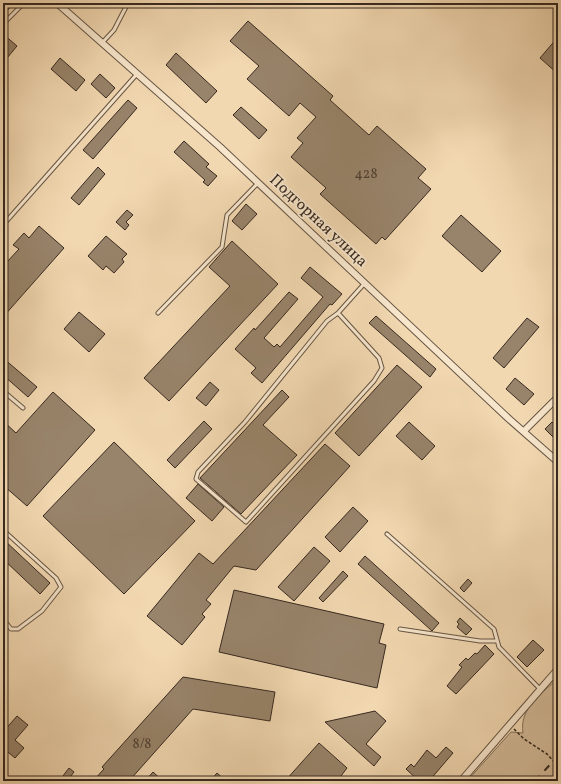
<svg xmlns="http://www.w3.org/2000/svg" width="561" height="784" font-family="Vollkorn,serif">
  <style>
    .green { fill: #d2ba98; stroke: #84725c }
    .building { fill: #98846b; stroke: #372920 }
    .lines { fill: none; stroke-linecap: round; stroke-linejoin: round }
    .service-casing { stroke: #654; stroke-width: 5 }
    .minor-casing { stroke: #654; stroke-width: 8 }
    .path { stroke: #372920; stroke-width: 1.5; stroke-dasharray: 3 2; stroke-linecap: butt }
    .service { stroke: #f7e6cc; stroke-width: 3 }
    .minor { stroke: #f7e6cc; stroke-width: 6 }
    .rail { stroke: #372920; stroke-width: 2; stroke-dasharray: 7 7; stroke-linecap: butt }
    .labels { text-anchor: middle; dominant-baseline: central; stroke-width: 3.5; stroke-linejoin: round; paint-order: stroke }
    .number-label { font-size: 14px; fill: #4f4033 }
    .street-label { font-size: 16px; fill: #372920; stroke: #f7e6cc }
  </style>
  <rect width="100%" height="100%" fill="#f2d8b1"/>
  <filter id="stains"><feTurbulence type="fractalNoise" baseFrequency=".005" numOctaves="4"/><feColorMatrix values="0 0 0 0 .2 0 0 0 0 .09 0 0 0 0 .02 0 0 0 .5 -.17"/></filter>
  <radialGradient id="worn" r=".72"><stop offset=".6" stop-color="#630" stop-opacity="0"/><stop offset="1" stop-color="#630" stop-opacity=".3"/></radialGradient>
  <path class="green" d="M558,678V781H467L511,732L523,733C519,708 542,694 558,678Z"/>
  <path class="building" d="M3,3H14L3,15Z
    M248,21L333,96L330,100L369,135L377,126L426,169L418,178L431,189L385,240L382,237L376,244L320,194L326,188L291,157L303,143L297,138L316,117L300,103L289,116L247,79L259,66L230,41Z
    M3,34L17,46L3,63Z
    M558,37V74L540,58Z
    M176,53L217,91L206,103L166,65Z
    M60,58L85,80L76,91L51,69Z
    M100,74L115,88L106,98L91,84Z
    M128,100L137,108L93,159L83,150Z
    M241,107L267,130L259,139L233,115Z
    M184,141L209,164L206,167L217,176L208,186L203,182L205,180L174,152Z
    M98,167L105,174L79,205L71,198Z
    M246,204L257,214L242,230L232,221Z
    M127,210L133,215L126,222L129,225L125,230L116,222Z
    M461,215L501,251L482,272L442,236Z
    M39,226L64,248L3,317V260L6,263L19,249L13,245L24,233L29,238Z
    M106,236L127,254L122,259L124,262L114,273L106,266L103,270L88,256Z
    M232,241L278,284L169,401L144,378L230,286L209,267Z
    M310,267L342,294L332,305L330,304L262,383L251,373L256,368L235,349L254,328L255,330L289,292L298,299L264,338L274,347L277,344L280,347L323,297L301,278Z
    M79,312L105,334L89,352L64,329Z
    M376,316L436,369L430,377L369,323Z
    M527,318L539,327L504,368L493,358Z
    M3,358L37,387L28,397L3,375Z
    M397,365L422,387L359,456L335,433Z
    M515,378L534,394L524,405L506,389Z
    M210,382L219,390L206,406L196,398Z
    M282,390L289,397L263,425L297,455L241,514L200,478Z
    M53,392L95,430L27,506L4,486L8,482L3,477V421L16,433Z
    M204,421L212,429L175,468L167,460Z
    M409,422L435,446L422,460L396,436Z
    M552,422L558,428V432L553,437L545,429Z
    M114,442L195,521L124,594L43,516Z
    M325,444L350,466L256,570L234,566L206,600L211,604L202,614L205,617L182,645L147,616L199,553L213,564Z
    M198,484L224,507L212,521L186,498Z
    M353,507L368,521L340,552L325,537Z
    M3,539L50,583L40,594L3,559Z
    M314,547L330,561L294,601L278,587Z
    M365,556L439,623L432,631L358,564Z
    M343,571L348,576L323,602L319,598Z
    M468,579L472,583L464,592L460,588Z
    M234,590L384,624L379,643L386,645L377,688L219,652Z
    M460,618L472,629L466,635L457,627L459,624L457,622Z
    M533,640L544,650L527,667L517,657Z
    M485,645L494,654L456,694L447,686L462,667L459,665L466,658L468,660L475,653L477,654Z
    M183,677L275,692L270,721L193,709L129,781H93L104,769L102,767Z
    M375,711L386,721L366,744L381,757L374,766L325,722Z
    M17,716L28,725L15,740L24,748L15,758L3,748V732Z
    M319,743L347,768L341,776L347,781H285Z
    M446,747L453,753L429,781H419L406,769L411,764L414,767L427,750L436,758Z
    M69,768L74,772L67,781H59Z
    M153,772L163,781H145Z
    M217,773L226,781H210Z"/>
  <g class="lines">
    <defs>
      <path id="service" d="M3,24L24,3
        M102,43L114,30L128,3
        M3,225L137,74
        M158,313L222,247L227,215L258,183
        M338,313L379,358L382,368L374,381L246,522L196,479L198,472L245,422L327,321L338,313L364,284
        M3,391L23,408
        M3,530L56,578L61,587L42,611L18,629H11L3,619
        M387,534L494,629L499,647L540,689
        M400,629L480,641H497"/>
      <path id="minor" d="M57,3L220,147L509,419L558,462
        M524,431L558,397
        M461,781L558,669"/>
    </defs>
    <use href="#service" class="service-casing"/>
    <use href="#minor" class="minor-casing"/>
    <path class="path" d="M514,729L524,739L547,754L558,766"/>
    <use href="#service" class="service"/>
    <use href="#minor" class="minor"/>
    <path class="rail" d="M535,781L558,756"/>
  </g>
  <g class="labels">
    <g class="number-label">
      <text x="366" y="174">428</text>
      <text x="142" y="744">8/8</text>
    </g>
    <g class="street-label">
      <text transform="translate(318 221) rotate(43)">Подгорная улица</text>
    </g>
  </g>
  <rect width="561" height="784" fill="none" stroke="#f2d8b1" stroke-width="16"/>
  <rect x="4" y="4" width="553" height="776" fill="none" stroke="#372920" stroke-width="2"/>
  <rect x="8" y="8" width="545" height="768" fill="none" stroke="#372920"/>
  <rect width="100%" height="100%" filter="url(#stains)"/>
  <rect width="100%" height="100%" fill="url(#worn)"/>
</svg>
